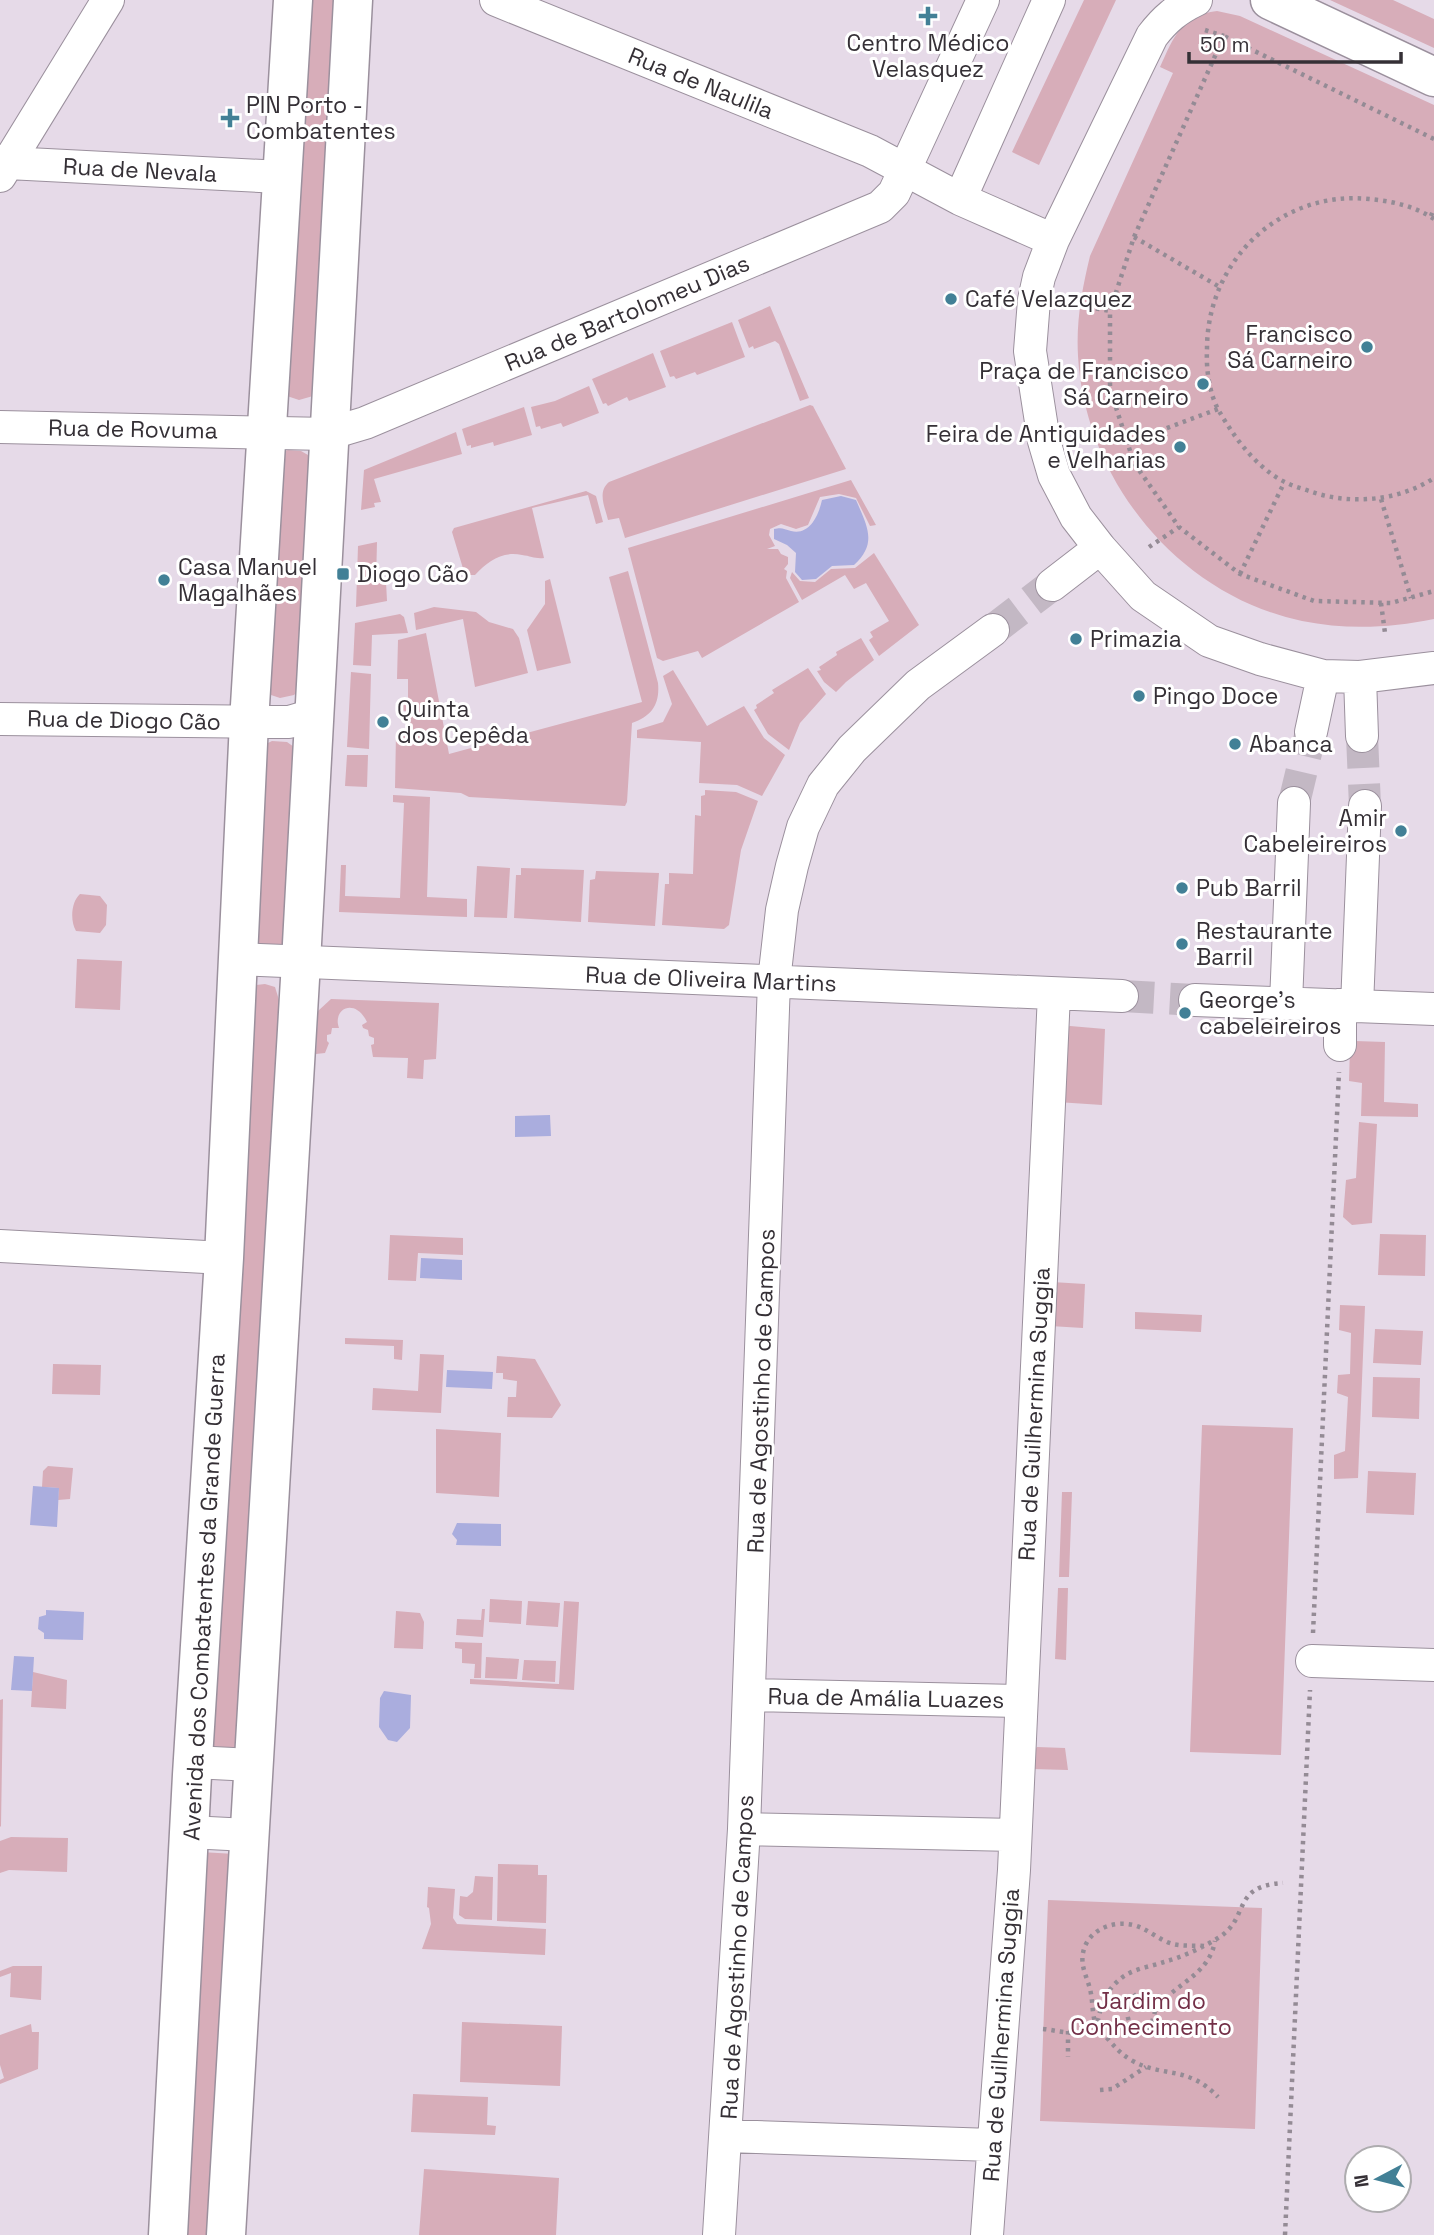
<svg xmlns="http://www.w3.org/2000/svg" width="1434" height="2235" font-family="'Space Grotesk',sans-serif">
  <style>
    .green { fill: #d7adb9 }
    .water { fill: #aaadde }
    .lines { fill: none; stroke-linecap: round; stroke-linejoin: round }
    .minor-tunnel { stroke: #c3b8c4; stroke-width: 32; stroke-dasharray: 32 16; stroke-linecap: butt }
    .minor-casing { stroke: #9b909d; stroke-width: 34 }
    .major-casing { stroke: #9b909d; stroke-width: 41 }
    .path { stroke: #948b95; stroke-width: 4.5; stroke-dasharray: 3.5 5; stroke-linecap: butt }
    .minor { stroke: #fff; stroke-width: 32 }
    .major { stroke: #fff; stroke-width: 38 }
    .poi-dot { fill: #428096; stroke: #fff; stroke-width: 2.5 }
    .labels { text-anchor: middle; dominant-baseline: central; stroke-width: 6; stroke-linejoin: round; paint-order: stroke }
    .poi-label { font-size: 23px; fill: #353036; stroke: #fff; text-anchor: start }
    .street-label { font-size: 23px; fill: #353036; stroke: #fff }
    .park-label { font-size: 23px; fill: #732f47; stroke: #fff }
  </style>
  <rect width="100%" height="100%" fill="#e6dae8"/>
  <path class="green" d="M308,0H342L313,396L299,400L287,396Z
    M1084,0H1116L1039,165L1012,152Z
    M1330,0H1393L1434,19V48Z
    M1217,11L1240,16L1434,105V619C1390,628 1347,630 1302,621C1178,595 1085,480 1078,356C1076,321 1082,289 1090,256L1173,73L1160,67C1174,37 1180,16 1217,11Z
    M770,306L809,398L800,401L779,344L775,341L754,349L753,346L749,348L738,320Z
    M732,322L745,357L697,375L695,372L676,379L674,376L670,377L660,351Z
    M653,353L666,387L629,401L627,397L608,406L606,403L603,404L592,379Z
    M589,386L599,413L563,427L561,423L541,429L540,426L536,427L531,407L555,401Z
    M810,405L813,406L846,469L625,538L619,518L608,520C605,507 597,492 609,482Z
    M524,407L532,435L494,446L493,442L471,448V445L467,446L462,429Z
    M456,432L462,454L374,479L381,502L374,503L375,507L361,510L364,470Z
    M288,450L301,451L308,455L310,462L298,691L294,695L280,698L268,694L281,452Z
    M851,480L876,525L870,526L856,498L839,494L820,497L808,525L796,529L781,524L770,529L769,535L775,546L767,549H778L781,554L788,557V564L784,569L787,571L786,578L799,602L702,658L698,651L663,661L657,658L628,548Z
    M586,491L596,496L603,522L596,524L588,495L532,508L544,558C535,559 531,556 522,555C502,551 488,561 475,575H465L452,532L454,528Z
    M377,542L376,582H386L387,601L356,607L358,546Z
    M874,553L919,625L879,656L869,640L873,637L870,632L889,621L866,583L854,589L845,575L802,600L790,578L792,572L800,581L815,582L831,569L855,568Z
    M628,571L658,683C660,704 652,716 632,723L627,802L625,806L469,797L461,793L395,788L396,734L406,733V711L397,710V701L408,702V679H397L398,640L426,633L449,754L642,702L609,577Z
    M550,579L571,663L537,671L527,630L545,604V581Z
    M434,607L476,612L489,622L513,629L519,638L528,673L475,687L463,619L416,630L414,613Z
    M400,614L404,617L408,633L372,635L371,666L353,665L355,623Z
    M861,638L874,660L846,682L836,692L824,682L817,671L821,670L819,667L837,655L836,652Z
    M808,668L826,694L800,723L789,750L768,734L754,710L757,708L756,705L774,693L772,690Z
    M673,670L707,726L744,706L764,738L785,755L762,796L737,785L699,783L701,742L637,738V730L663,722L672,704L663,676Z
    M351,672L371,674L369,749L347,747Z
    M272,741L287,742L294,747L285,944L279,948L259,946L253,939L264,745Z
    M347,755H368L367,787L345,786Z
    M705,790L736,792L758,801L741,850L729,925L724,929L662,925L665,884H669V873L693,874L695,815L701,816V796L705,795Z
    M393,795L430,797L427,897L467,899V917L339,912L341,865H346L345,896L400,898L404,803L393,802Z
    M477,866L510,868L507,918L474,917Z
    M521,868L584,870L581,922L514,918L516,875H521Z
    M596,871L659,873L655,926L588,922L590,880L595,879Z
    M80,894L100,896L107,905L106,925L100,933L76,931C70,921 71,902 80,894Z
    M77,959L122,961L120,1010L75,1008Z
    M265,984L275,987L279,1000L238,1749L206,1748L256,985Z
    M331,999L439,1003L436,1059L424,1060L423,1079L407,1078L408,1058L373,1057L371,1045L374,1044V1038L369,1036L368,1030L363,1028L362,1025L367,1022C355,997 332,1009 339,1028H332L331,1034L327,1035V1041L329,1043L325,1053L316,1054L318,1011Z
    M1070,1026L1105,1029L1102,1105L1057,1102L1063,1029Z
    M1355,1041L1385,1042L1384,1102L1418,1104V1117L1361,1116L1362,1083L1349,1081L1350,1048Z
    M1359,1122L1377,1124L1372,1223L1352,1225L1343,1217L1346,1180L1356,1178Z
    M1380,1234L1426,1235L1425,1276L1378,1275Z
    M390,1235L463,1238V1255L418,1253L416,1281L388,1280Z
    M1052,1282L1085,1284L1083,1328L1050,1326Z
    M1340,1305L1365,1306L1358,1478L1334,1479V1455L1345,1451L1348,1397L1337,1393L1338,1375L1350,1374L1351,1333L1339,1330Z
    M1135,1312L1202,1315L1201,1332L1135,1329Z
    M1375,1329L1423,1331L1421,1365L1373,1363Z
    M345,1338L403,1340L402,1360L394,1359V1346L345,1344Z
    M420,1354L444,1355L441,1413L372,1410L373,1388L418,1391Z
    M497,1356L535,1359L561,1405L552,1418L507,1417L508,1397H516L517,1381L503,1379V1373H496Z
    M53,1364L101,1365L100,1395L52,1394Z
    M1373,1377L1420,1378L1419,1419L1372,1417Z
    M1202,1425L1293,1428L1281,1755L1190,1752Z
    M436,1429L501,1433L499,1497L436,1493Z
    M48,1466L73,1468L70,1499L58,1500L59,1488L42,1487L43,1471Z
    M1368,1471L1416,1473L1414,1515L1366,1513Z
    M1062,1492H1072L1069,1577H1059Z
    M1058,1588H1068L1066,1660L1055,1659Z
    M490,1599L522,1601L521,1624L489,1622Z
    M528,1601L560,1603L558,1627L526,1625Z
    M564,1601L579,1602L574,1690L470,1684V1679L559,1684Z
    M482,1609H485L483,1637L456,1635L457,1619L481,1620Z
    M396,1611L420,1613L424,1622L423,1649L394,1648Z
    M455,1642L482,1643L481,1678H474L475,1664L462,1663V1649L455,1648Z
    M486,1657L519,1659L517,1679L485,1678Z
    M524,1660L556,1661L555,1682L522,1680Z
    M33,1672L67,1680L66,1709L31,1707Z
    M3,1699L1,1826L0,1827V1700Z
    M1037,1747L1065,1748L1068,1770L1032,1769V1755Z
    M11,1837L68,1838L67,1872L9,1870L0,1873V1841Z
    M201,1852L235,1854L212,2235H178Z
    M498,1864L538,1865V1875H547L546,1923L497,1921Z
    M475,1876L493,1877L492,1920L465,1919L459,1915L460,1896L467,1897L473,1892Z
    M428,1887L455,1889L453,1918L457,1924L546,1929L545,1955L422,1949L431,1924L429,1908L427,1907Z
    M1048,1900L1262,1908L1255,2129L1040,2121Z
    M13,1966H42L41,2000L10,1997L11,1973L0,1977V1971Z
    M462,2022L562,2026L560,2086L460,2082Z
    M31,2024L32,2032H39L38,2069L0,2084V2080L4,2078L0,2065V2035Z
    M413,2094L488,2097L487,2125L496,2126L495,2135L411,2132Z
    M424,2169L559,2178L556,2235H419Z"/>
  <path class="water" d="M841,496L856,500C867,526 878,543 854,565L832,566L816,579L802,580L795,572L796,553L787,545L774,539V529C782,527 784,529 791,531C810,536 819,514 822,500Z
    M550,1115L551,1136L515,1137V1116Z
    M421,1258L462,1260V1280L420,1278Z
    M447,1370L493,1372L492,1389L446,1387Z
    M33,1486L59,1488L57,1527L30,1525Z
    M457,1523L501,1524V1546L456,1545L457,1540L452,1534Z
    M46,1610L84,1612L83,1640L44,1639V1633L38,1629L39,1617L46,1615Z
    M14,1656L34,1657L32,1691L11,1690Z
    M384,1691L411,1695L410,1728L397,1742L388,1740L379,1727L380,1698Z"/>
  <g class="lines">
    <path class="minor-tunnel" d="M993,630L1052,585
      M1362,736L1365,806
      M1294,803L1311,732
      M1122,996L1195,1000"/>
    <defs>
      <path id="minor" d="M496,0L870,151L960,199L1053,240
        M1196,0C1177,9 1165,19 1152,36L1053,240L1039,277L1034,300L1030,351L1044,441L1054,475L1076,517L1100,548L1143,596L1209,641L1260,659L1323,676L1360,677L1434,668
        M0,161L8,163L281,177
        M0,176L108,0
        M960,199L1049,0
        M0,427L328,434L365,423L880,207L894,193L983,0
        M1052,585L1100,548
        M1360,677L1362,736
        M0,719L271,722H289L313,715
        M1311,732L1323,676
        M238,959L1122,996
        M1195,1000L1434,1009
        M1286,1003L1294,803
        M1357,1006L1365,806
        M1340,1045V1005
        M0,1246L224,1258
        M1312,1661L1434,1665
        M750,1695L1021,1701
        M193,1762L252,1765
        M744,1829L1015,1835
        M189,1832L248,1835
        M726,2136L992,2145
        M719,2235L744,1829L774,981L782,910L792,866L803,827L823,785L852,749L918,685L993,630
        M987,2235L1014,1870L1054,994"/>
      <path id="major" d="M1270,0L1434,77
        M168,2235L192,1775L224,1258L249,722L293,0
        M226,2235L301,962L353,0"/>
    </defs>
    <use href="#minor" class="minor-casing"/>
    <use href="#major" class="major-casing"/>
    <path class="path" d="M1205,30L1224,36
      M1434,139L1224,36L1134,237L1110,311V389L1134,463L1179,527L1240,574L1314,601L1391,603L1434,591
      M1431,216L1434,208
      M1434,219C1415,206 1391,201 1369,199C1280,190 1207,261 1207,349C1206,369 1209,393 1219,411C1223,418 1228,426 1233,433C1245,451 1266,474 1287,483C1295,487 1304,489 1312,492C1351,505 1399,501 1434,478
      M1134,237L1218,286
      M1071,304L1110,311
      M1127,443L1218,409
      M1381,499L1411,598
      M1149,547L1179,527
      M1240,574L1284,483
      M1381,603L1385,633
      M1313,1633L1339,1072
      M1204,1946C1191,1945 1179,1947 1167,1942C1148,1933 1140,1922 1117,1924C1101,1926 1086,1936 1083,1953C1080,1968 1089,1980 1091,1994C1093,2004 1092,2018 1097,2026C1099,2030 1104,2034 1107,2038C1115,2047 1121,2054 1131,2060C1162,2078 1188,2065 1218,2097
      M1166,1998L1156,2008L1149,2033L1138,2034C1124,2022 1123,2001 1140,1992L1166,1998C1185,1980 1210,1970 1215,1941
      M1043,2029C1056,2030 1079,2037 1091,2030C1100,2024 1099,2010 1103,2001C1107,1993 1112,1986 1119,1980C1131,1969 1149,1967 1164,1962C1182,1957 1202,1948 1218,1938C1251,1918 1230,1886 1283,1883
      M1068,2031V2057
      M1100,2090L1112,2089L1146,2067
      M1285,2235L1310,1690"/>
    <use href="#minor" class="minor"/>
    <use href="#major" class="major"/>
  </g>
  <g class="poi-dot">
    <path d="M924.5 5.5h7v7h7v7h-7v7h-7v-7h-7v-7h7z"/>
    <path d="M226.5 107.5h7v7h7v7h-7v7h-7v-7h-7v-7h7z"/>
    <circle cx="951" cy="299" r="7"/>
    <circle cx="1367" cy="347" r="7"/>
    <circle cx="1203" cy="384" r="7"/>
    <circle cx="1180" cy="447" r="7"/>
    <rect x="336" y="567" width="14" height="14" rx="3.5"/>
    <circle cx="164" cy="580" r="7"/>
    <circle cx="1076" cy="639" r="7"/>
    <circle cx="1139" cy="696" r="7"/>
    <circle cx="383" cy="722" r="7"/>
    <circle cx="1235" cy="744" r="7"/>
    <circle cx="1401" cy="831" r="7"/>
    <circle cx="1182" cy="888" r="7"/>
    <circle cx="1182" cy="944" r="7"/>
    <circle cx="1185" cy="1013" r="7"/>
  </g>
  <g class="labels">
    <g class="poi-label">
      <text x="928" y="43" text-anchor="middle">Centro Médico<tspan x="928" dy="26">Velasquez</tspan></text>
      <text x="246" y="105">PIN Porto -<tspan x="246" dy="26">Combatentes</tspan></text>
      <text x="965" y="299">Café Velazquez</text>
      <text x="1353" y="334" text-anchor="end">Francisco<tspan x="1353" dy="26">Sá Carneiro</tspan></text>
      <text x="1189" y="371" text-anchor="end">Praça de Francisco<tspan x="1189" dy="26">Sá Carneiro</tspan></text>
      <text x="1166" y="434" text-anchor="end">Feira de Antiguidades<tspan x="1166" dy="26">e Velharias</tspan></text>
      <text x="178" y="567">Casa Manuel<tspan x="178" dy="26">Magalhães</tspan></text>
      <text x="357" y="574">Diogo Cão</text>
      <text x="1090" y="639">Primazia</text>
      <text x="1153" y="696">Pingo Doce</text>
      <text x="397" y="709">Quinta<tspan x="397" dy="26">dos Cepêda</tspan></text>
      <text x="1249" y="744">Abanca</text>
      <text x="1387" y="818" text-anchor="end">Amir<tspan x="1387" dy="26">Cabeleireiros</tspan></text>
      <text x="1196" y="888">Pub Barril</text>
      <text x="1196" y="931">Restaurante<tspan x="1196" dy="26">Barril</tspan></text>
      <text x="1199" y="1000">George's<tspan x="1199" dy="26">cabeleireiros</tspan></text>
    </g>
    <g class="street-label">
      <text transform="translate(701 83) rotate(22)">Rua de Naulila</text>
      <text transform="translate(140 170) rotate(3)">Rua de Nevala</text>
      <text transform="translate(627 313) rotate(-23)">Rua de Bartolomeu Dias</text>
      <text transform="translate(133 429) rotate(1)">Rua de Rovuma</text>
      <text transform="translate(124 720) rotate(1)">Rua de Diogo Cão</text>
      <text transform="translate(711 979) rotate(2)">Rua de Oliveira Martins</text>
      <text transform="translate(761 1391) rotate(-88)">Rua de Agostinho de Campos</text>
      <text transform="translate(1034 1414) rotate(-87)">Rua de Guilhermina Suggia</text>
      <text transform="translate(204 1597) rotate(-87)">Avenida dos Combatentes da Grande Guerra</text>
      <text transform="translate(886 1698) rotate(1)">Rua de Amália Luazes</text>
      <text transform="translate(737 1957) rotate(-87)">Rua de Agostinho de Campos</text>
      <text transform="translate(1001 2035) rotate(-86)">Rua de Guilhermina Suggia</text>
    </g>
    <g class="park-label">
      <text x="1151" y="2001">Jardim do<tspan x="1151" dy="26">Conhecimento</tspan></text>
    </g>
  </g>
  <g transform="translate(1378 2179) rotate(263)"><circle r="33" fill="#ffffff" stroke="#aeacaf" stroke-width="2"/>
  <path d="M0-5L12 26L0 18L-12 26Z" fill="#428096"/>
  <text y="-10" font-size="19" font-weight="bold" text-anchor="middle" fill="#353036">N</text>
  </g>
  <path d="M1189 52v10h212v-10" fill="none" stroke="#353036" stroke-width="3.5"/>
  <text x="1200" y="52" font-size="21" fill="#353036" stroke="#ffffff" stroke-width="5" paint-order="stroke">50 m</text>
</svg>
